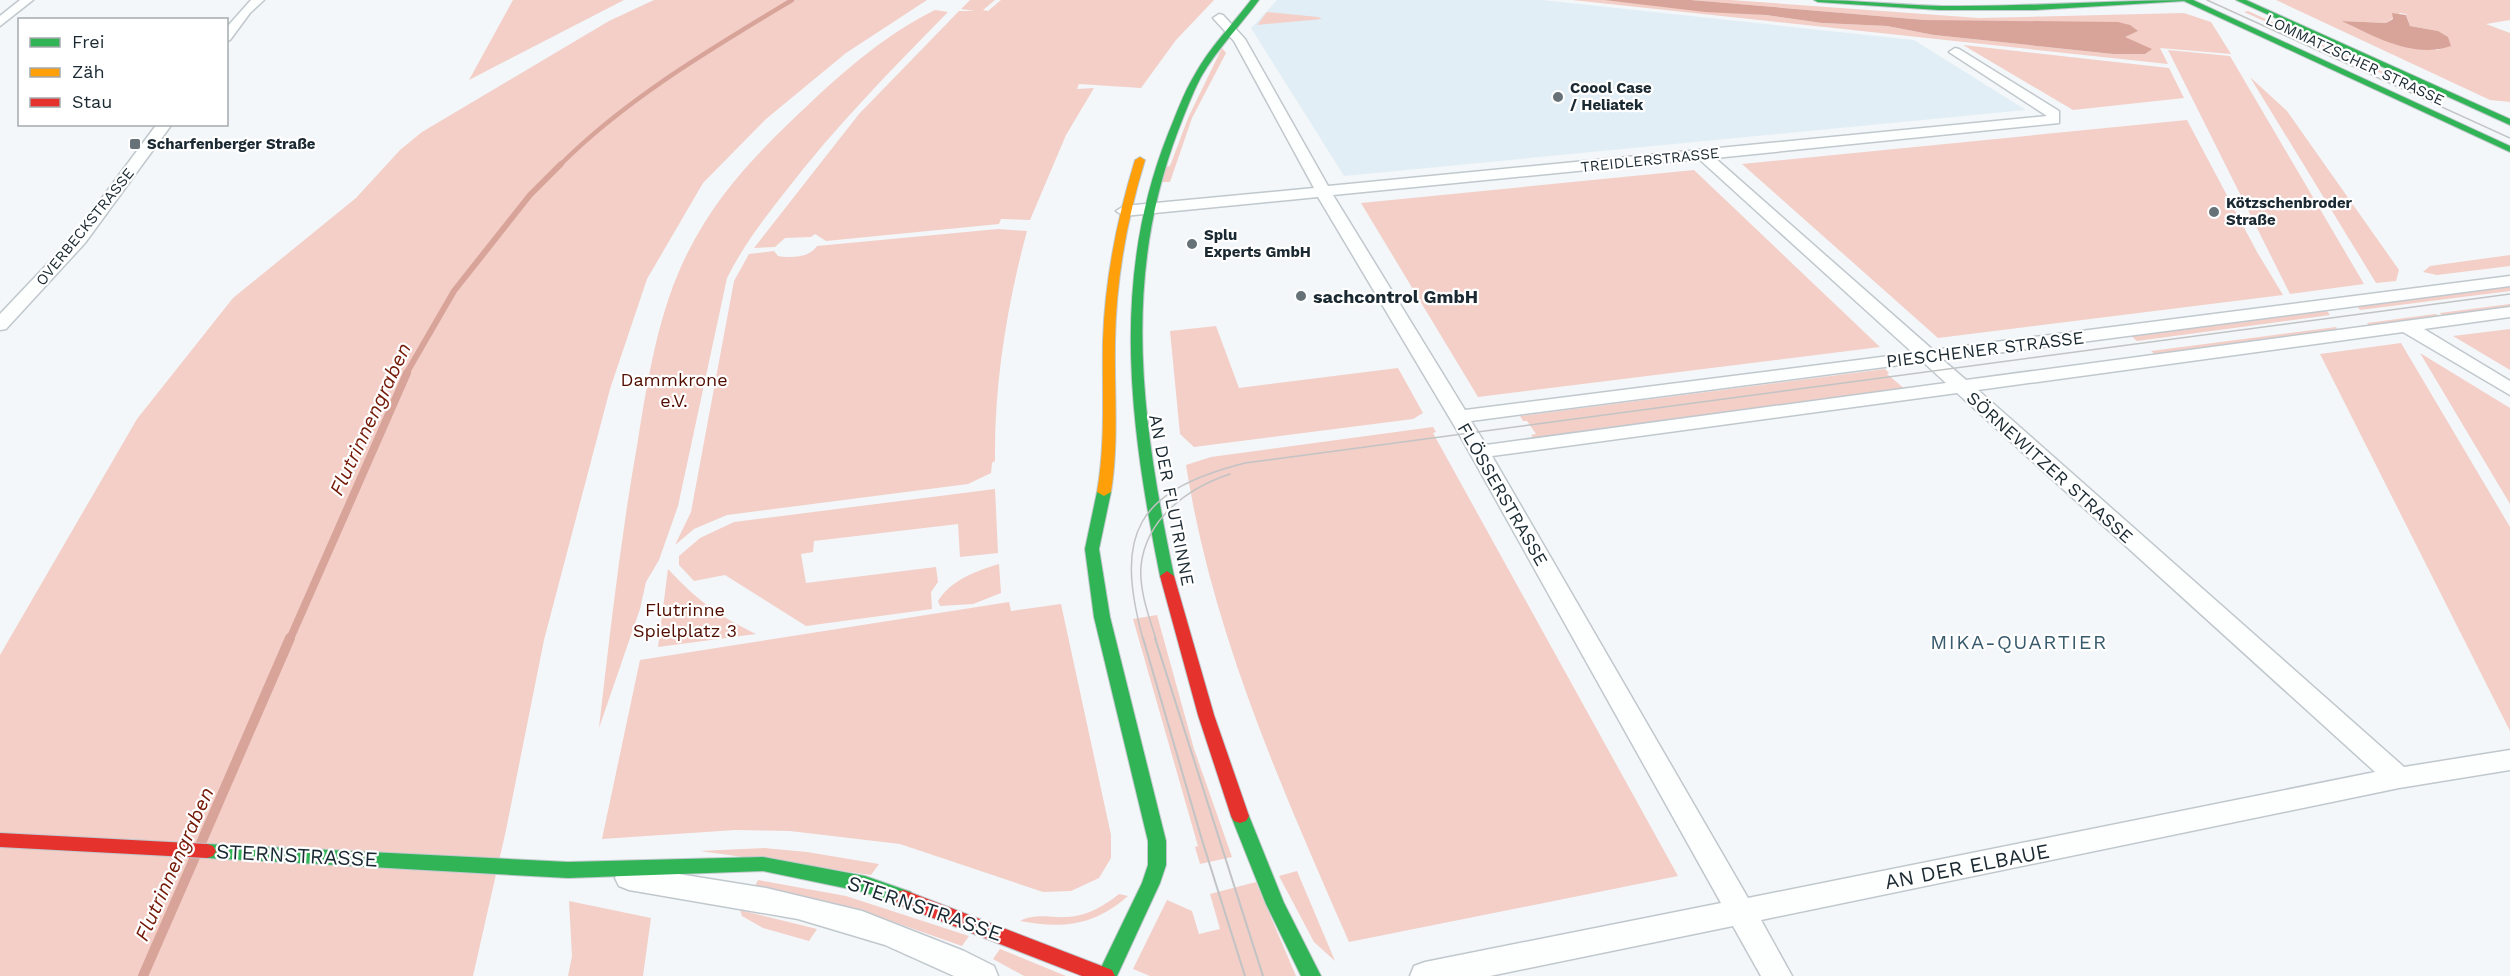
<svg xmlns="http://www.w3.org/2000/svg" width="2510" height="976" font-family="'Work Sans',sans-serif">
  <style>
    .built { fill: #e2eef5 }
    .green { fill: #f3cfc8; fill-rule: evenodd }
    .water { fill: #d8a499 }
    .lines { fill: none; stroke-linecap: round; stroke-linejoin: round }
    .stream-far3 { stroke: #d8a499; stroke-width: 4.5 }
    .stream-far2 { stroke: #d8a499; stroke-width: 6 }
    .stream-far1 { stroke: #d8a499; stroke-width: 8 }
    .stream { stroke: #d8a499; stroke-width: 10 }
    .street-casing { stroke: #c0c8cd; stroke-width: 3 }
    .fast-casing { stroke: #c0c8cd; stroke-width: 2 }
    .slow-casing { stroke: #c0c8cd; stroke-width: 2 }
    .jam-casing { stroke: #c0c8cd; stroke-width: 2 }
    .street { fill: #fdfefe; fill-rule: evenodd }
    .fast { fill: #30b455; fill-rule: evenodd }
    .slow { fill: #ff9f0a; fill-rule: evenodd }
    .jam { fill: #e5322d; fill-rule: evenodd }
    .tram-far1 { stroke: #c2c3c4; stroke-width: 1.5 }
    .tram { stroke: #c2c3c4; stroke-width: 2 }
    .poi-dot { fill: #677278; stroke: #fff; stroke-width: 2 }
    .labels { text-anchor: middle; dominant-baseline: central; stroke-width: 4.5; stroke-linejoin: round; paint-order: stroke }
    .far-street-label { font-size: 15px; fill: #1b2a32; stroke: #fff }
    .far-poi-label { font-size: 15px; font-weight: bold; fill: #1b2a32; stroke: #fff; text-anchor: start }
    .poi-label { font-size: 18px; font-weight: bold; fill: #1b2a32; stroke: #fff; text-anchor: start }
    .street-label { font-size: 18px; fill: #1b2a32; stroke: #fff }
    .park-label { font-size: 18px; fill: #510c00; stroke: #fff }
    .water-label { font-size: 20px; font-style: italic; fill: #741906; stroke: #fff }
    .neighbourhood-label { font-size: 20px; letter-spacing: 1.5px; fill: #385a6d; stroke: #fff }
    .near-street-label { font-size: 21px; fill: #1b2a32; stroke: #fff }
  </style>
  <rect width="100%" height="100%" fill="#f3f7f9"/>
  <path class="built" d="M1277,0H1542L1914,40L2026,110L1344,176L1251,28Z"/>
  <path class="green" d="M513,0H624L469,80Z
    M654,0H927L846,53L766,119L703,183L647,279L610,389L544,640L506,830L473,976H0V655L137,419L233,298L356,198L400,150L422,132L609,21Z
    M970,0H995L983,10L988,11L1001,0H1214L1176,40L1141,88L1079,84L1077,89L1094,88L1066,135L1030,220L1001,219L999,224L826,241L815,234L811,237L785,238L775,247L754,248L859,114L959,11H975L961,9Z
    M1572,0H1604L1766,15L1822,23L1887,26L1934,35L2113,54H2145L2134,42L2124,37L2137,31L1925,20L1691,0H1731L1979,18L2184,13L2211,22L2231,54L2160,48L2168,64Z
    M2276,0H2510V20L2486,24L2510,33V102L2490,100ZM2400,13L2406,14L2410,26L2438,31L2439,50C2403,48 2376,38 2344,21L2386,23Z
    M935,10L948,12C891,70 835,127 785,192C763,220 743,246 727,278L678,506L659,560L646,582L640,609L599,728C610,632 621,535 638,440C648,377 659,309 688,252C718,192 760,150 808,105C846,69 888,33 935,10Z
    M2248,11L2399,79H2394L2244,12Z
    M1267,12L1318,17L1322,19L1257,25Z
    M1963,45L2169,68L2184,98L2073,110Z
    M1222,48L1226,53L1192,118L1170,182H1162L1165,167L1170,166L1188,118Z
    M2168,50L2230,56L2364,284L2290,294Z
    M2250,77L2287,111L2399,270L2396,281L2376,283Z
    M2187,120L2257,252L2283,295L1938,338L1742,164Z
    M1694,170L1880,347L1478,397L1361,203Z
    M998,229L1027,231C1007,305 994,384 995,461L992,463L991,473L968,484L727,515L694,529L675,545L691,512L734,281L749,254L774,251L778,256C791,258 809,258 817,246Z
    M2510,255V266L2437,275L2423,272L2430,266Z
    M2510,286V291L2360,310L2357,306Z
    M2510,304V309L2370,327L2367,323L2435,314L2442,316L2440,313Z
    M2327,311L2330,315L2137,341L2131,336Z
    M1216,326L1239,388L1398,368L1423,413L1413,419L1194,447L1180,434L1170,331Z
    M2336,327L2338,332L2157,356L2151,351Z
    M2510,329V370L2453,336Z
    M2401,343L2510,527V731L2320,354Z
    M2420,353L2510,408V504Z
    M1885,369L1889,373L1887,374L1906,390L1535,440L1531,435L1536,434L1527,421H1523L1520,416Z
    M1433,427L1436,432L1433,433L1678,876L1349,942C1282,789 1212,632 1186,465L1211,457Z
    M995,489L998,553L960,557L958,524L814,541L813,552L801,554L806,583L936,567L938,582L931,592L932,609L806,626L725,575L694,581L679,565V556L700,538L734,522Z
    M999,564L1001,593L973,604L940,606L938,601C951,580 976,571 999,564Z
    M668,569C698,601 717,615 756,634L658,647Z
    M1009,602L1011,611L1061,604L1111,835V858L1099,878L1071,891L1043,892L900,844L790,831L735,830L602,839L640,660Z
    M1157,615L1194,749L1232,857L1200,864L1195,847L1198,846L1133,619Z
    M764,848L807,852L879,864L871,875L700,851Z
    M1297,871L1335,961L1314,942L1279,876Z
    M758,880L846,896L969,936L962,946L871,914L755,886Z
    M1256,882L1296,976H1150L1133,969L1167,900L1192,911L1199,934L1220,929L1210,894Z
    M1119,894L1128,896C1094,926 1062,929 1020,921C1036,913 1050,918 1067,917C1087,916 1104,906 1119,894Z
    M569,901L651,918L643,976H568L572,956Z
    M740,910L817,929L809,941L763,928L742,916Z
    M1000,949L1066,976H1024L993,959Z"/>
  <path class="water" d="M1604,0H1691L1925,20L2118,22L2130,25L2138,31L2125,37L2152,49L2145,54H2113L1934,35L1887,26L1822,23L1766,15L1705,12Z
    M2392,13L2406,15L2410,26L2438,31L2448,37L2451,46C2414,59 2375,37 2342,21L2386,23L2393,19Z"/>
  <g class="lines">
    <path class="stream-far3" d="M560,165C627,98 711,49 792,0"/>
    <path class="stream-far2" d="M406,374L454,291L530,195L561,164"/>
    <path class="stream-far1" d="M290,639L407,373"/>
    <path class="stream" d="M201,843L290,638
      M143,976L195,857"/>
    <defs>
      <path id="street" d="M20,0H33L0,26V16Z
        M251,0H264L250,13L230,40L226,41V28Z
        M1219,14L1223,15L1245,39L1328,186L2047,116L1949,52L1955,48L1959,49L2059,111V123L1715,158L1933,350L2510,276V286L1943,360L1966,380L2510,307V317L2424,329L2510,381V395L2403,332L1978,390L2404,767L2510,750V770L2399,788L1761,920L1792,976H1761L1733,926L1490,976H1410L1414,966L1425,962L1721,903L1458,432L1318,197L1124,216L1116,211L1124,206L1314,188L1234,41L1213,18ZM1699,159L1913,353L1465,410L1333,195ZM1923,362L1946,383L1486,445L1471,421ZM1957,393L2375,772L1748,898L1492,456Z
        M157,124H172L85,243L6,329L0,330V314L73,237Z
        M629,866L766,888L862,911L964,951L994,966L998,976H954L885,945L798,919L629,890L619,886L615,878L619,870Z"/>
      <path id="fast" d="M1251,0H1259C1240,26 1217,49 1201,77C1192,94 1185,113 1178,131C1121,281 1142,423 1174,576L1167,581L1160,576C1130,426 1110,280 1168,134C1176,115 1183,94 1194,76C1209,48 1232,25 1251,0Z
        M1814,0C1857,0 1899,5 1942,6C2026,7 2109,0 2193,0L2510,146V152L2184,1L2035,10H1939L1818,2Z
        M2236,0H2246L2510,119V125Z
        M1104,488L1111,492L1099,549L1110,617L1166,841V865L1160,883L1117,976H1097L1142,883L1148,865V841L1094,617L1085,549L1097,492Z
        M1240,809L1246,811L1249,816L1284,903L1321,976H1301L1266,904L1231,816L1234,811Z
        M207,844L568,862L763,857L865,876L911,892L913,898L911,904L904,906L864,892L763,871L568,878L207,858L201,856L198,851L201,846Z"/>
      <path id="slow" d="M1140,157L1145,160C1127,219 1116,279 1115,341C1114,392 1119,441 1111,492L1104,496L1097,492C1106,441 1102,391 1103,341C1105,279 1117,219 1135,160Z"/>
      <path id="jam" d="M1167,571L1174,576L1214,715L1249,816L1246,821L1240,823L1234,821L1231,816L1198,715L1160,576Z
        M0,833L207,844L213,846L216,851L213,856L207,858L0,847Z
        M904,890L1112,970L1115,976H1082L897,904L895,898L897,892Z"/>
    </defs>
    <use href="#street" class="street-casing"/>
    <use href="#fast" class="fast-casing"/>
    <use href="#slow" class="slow-casing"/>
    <use href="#jam" class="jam-casing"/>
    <use href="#street" class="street"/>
    <use href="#fast" class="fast"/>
    <use href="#slow" class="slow"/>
    <use href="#jam" class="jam"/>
    <path class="tram-far1" d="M2207,0L2510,138
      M1143,639C1114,533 1136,491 1245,463L2510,294
      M1156,639C1149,617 1139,590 1141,566C1146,518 1188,488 1230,474"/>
    <path class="tram" d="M1143,638L1202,840L1245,976
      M1155,638L1263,976"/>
  </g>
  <g class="poi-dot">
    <circle cx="1558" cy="97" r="6"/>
    <rect x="129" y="138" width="12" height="12" rx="3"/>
    <circle cx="2214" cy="212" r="6"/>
    <circle cx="1192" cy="244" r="6"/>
    <circle cx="1301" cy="296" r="6"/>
  </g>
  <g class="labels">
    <g class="far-street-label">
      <text transform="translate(2355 60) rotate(25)">LOMMATZSCHER STRASSE</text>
      <text transform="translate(1650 160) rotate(-6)">TREIDLERSTRASSE</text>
      <text transform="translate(85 227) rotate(-51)">OVERBECKSTRASSE</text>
    </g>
    <g class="far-poi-label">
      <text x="1570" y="88">Coool Case<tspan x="1570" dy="17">/ Heliatek</tspan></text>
      <text x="147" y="144">Scharfenberger Straße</text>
      <text x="2226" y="203">Kötzschenbroder<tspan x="2226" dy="17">Straße</tspan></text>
      <text x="1204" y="235">Splu<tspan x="1204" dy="17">Experts GmbH</tspan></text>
    </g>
    <g class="poi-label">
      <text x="1313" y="296">sachcontrol GmbH</text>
    </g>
    <g class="street-label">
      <text transform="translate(1985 349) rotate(-7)">PIESCHENER STRASSE</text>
      <text transform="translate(2050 467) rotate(42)">SÖRNEWITZER STRASSE</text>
      <text transform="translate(1503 494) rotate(60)">FLÖSSERSTRASSE</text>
      <text transform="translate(1172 500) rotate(79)">AN DER FLUTRINNE</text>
    </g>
    <g class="park-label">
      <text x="674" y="379">Dammkrone<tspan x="674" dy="21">e.V.</tspan></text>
      <text x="685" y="609">Flutrinne<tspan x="685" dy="21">Spielplatz 3</tspan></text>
    </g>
    <g class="water-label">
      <text transform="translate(370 419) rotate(-65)">Flutrinnengraben</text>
      <text transform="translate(174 864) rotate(-66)">Flutrinnengraben</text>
    </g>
    <g class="neighbourhood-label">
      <text x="2019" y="642">MIKA-QUARTIER</text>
    </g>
    <g class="near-street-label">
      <text transform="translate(297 855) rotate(3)">STERNSTRASSE</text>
      <text transform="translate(1967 866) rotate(-11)">AN DER ELBAUE</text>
      <text transform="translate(925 908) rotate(19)">STERNSTRASSE</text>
    </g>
  </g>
  <rect x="18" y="18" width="210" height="108" fill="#ffffff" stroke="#a4aaad" stroke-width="1.5"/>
  <rect x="30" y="38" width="30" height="9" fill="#30b455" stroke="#a4aaad" stroke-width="1.5"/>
  <text x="72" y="48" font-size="18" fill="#1b2a32">Frei</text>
  <rect x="30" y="68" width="30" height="9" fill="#ff9f0a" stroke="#a4aaad" stroke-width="1.5"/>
  <text x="72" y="78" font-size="18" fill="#1b2a32">Zäh</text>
  <rect x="30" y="98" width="30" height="9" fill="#e5322d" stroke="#a4aaad" stroke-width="1.5"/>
  <text x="72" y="108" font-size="18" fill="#1b2a32">Stau</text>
</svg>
